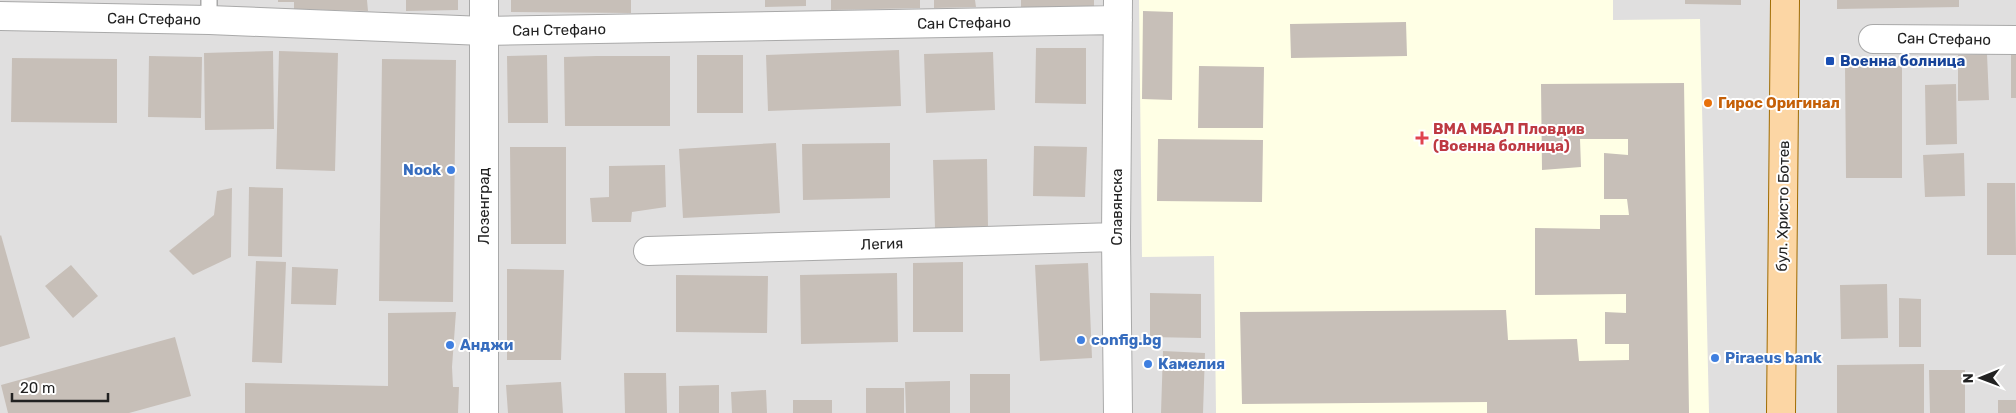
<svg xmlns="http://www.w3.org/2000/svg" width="2016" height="413" font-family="Rubik,sans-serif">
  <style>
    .residential { fill: #e0dfdf }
    .education { fill: #ffffe5 }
    .building { fill: #c7bfb8 }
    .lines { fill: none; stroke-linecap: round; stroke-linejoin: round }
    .service-casing { stroke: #a9a9a9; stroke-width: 18 }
    .minor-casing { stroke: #a9a9a9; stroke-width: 30 }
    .primary-casing { stroke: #a06b00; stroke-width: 30 }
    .service { stroke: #fff; stroke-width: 15 }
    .minor { stroke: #fff; stroke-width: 28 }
    .primary { stroke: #fcd6a4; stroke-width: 28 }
    .transit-dot { fill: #1a4fb4; stroke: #fff; stroke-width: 2 }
    .food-dot { fill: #e8710a; stroke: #fff; stroke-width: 2 }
    .health-dot { fill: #e0444e; stroke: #fff; stroke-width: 2 }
    .shop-dot { fill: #3f7fe0; stroke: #fff; stroke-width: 2 }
    .labels { text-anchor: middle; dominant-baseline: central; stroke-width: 4; stroke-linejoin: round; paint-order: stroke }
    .street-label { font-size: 15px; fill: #222; stroke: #fff }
    .transit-label { font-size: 15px; font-weight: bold; fill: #164399; stroke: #fff; text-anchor: start }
    .food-label { font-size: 15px; font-weight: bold; fill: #c56008; stroke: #fff; text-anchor: start }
    .health-label { font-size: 15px; font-weight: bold; fill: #be3a42; stroke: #fff; text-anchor: start }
    .shop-label { font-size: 15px; font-weight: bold; fill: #366cbe; stroke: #fff; text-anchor: start }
  </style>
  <rect width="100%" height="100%" fill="#f2efe9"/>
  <path class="residential" d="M0,0H2016V413H0Z"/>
  <path class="education" d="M1139,0H1613V20L1700,19L1709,413H1216L1214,256L1142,257Z"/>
  <path class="building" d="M278,0H367L368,11L294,9V2H278Z
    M406,0H458V10L406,11Z
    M511,0H631V13L511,12Z
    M765,0H806V6L765,7Z
    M831,0H920V8L831,10Z
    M934,0H975L976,7L934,8Z
    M1021,0H1094V8H1021Z
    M1685,0H1741V5L1685,4Z
    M1837,0H1959V7L1837,9Z
    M1143,11L1173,12L1172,100L1142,99Z
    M1406,22L1407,56L1291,58L1290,24Z
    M1036,48H1086V104L1035,103Z
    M899,50L901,106L768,111L766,55Z
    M273,51L274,129L205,130L204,53Z
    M279,51L338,53L335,171L276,169Z
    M993,52L995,110L926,113L924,54Z
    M1987,54L1989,100L1958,101V55Z
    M2011,54H2016V98H2011Z
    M547,55L548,123H508L507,56Z
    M697,55H743V113H697Z
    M149,56L202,57L201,118L148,117Z
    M596,56H670V126H565L564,57Z
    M12,58L117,59V123L11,122Z
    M382,59L456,60L453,302L379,301Z
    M1845,65L1902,66V178H1846Z
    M1199,66L1264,67L1263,128H1198Z
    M1684,83L1689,413H1487V402L1242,404L1240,312L1506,310L1508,340L1577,339L1579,361L1629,360V344H1605V312L1626,313V294L1535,295V228L1600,229V215H1629L1627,199H1604V153L1628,155V139H1580L1581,167L1542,170L1541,84Z
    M1956,84L1957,144L1926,145L1925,85Z
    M1158,139L1263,140L1262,202L1157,201Z
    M776,143L780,213L683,218L679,149Z
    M890,143V198L803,200L802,144Z
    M1034,146L1087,147L1085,197L1033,196Z
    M510,147H566V244H511Z
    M1964,153L1965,196L1925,197L1923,155Z
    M987,159L988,227L935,228L933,160Z
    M665,165L666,207L632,212L631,222H592L590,198L609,197V166Z
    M1987,183H2015L2016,255H1987Z
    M249,187L283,188L282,257L248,256Z
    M232,188L231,257L193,275L169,251L214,215L217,191Z
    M1,235L30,338L0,347V236Z
    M256,261L286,262L282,363L252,362Z
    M963,262V332H913V263Z
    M1088,263L1092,358L1040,361L1035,265Z
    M71,265L98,296L73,318L45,286Z
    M292,267L338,269L336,305L291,304Z
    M507,269L564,270L561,360H507Z
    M897,273L898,342L801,344L800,275Z
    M676,275L768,276L767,333L676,332Z
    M1887,284L1888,338L1841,339L1840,285Z
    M1150,293L1201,294V338L1150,337Z
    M1899,298L1921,299V347H1899Z
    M456,312L452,367L453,387H459L458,413H245V383L388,386V313Z
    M175,337L191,396L129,413H8L1,385Z
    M1163,351L1205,353L1203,413H1161Z
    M1924,364V413H1837V365Z
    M1929,370H1965V413H1930Z
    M624,373H666L667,413H625Z
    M970,374H1010V413H970Z
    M950,381V413H906L905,382Z
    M561,382L563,413H508L506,385Z
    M719,385V413H679V386Z
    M866,388H904V413H866Z
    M766,390L767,413H732L731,392Z
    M793,400H832V413H793Z
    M1998,400H2016V413H1998Z"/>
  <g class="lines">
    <defs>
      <path id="service" d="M209,20V0"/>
      <path id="minor" d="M484,0V413
        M1118,0L1116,237L1118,413
        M0,16L209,20L484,31L1118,20
        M1873,39L2016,40
        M648,251L1116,237"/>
      <path id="primary" d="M1781,413L1785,0"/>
    </defs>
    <use href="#service" class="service-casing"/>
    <use href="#minor" class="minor-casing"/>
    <use href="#primary" class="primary-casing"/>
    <use href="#service" class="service"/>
    <use href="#minor" class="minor"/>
    <use href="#primary" class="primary"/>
  </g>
  <rect class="transit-dot" x="1825" y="56" width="10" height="10" rx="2.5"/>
  <circle class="food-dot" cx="1708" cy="103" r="5"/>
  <path class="health-dot" d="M1419.5 130.5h5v5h5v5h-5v5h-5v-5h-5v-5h5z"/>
  <g class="shop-dot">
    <circle cx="451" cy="170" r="5"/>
    <circle cx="1081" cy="340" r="5"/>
    <circle cx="450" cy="345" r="5"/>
    <circle cx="1715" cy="358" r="5"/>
    <circle cx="1148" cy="364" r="5"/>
  </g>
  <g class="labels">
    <g class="street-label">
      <text transform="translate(154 19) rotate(1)">Сан Стефано</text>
      <text transform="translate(964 23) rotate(-1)">Сан Стефано</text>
      <text transform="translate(559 30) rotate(-1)">Сан Стефано</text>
      <text transform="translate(1944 39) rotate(1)">Сан Стефано</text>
      <text transform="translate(484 206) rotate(-90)">Лозенград</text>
      <text transform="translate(1783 206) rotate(-89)">бул. Христо Ботев</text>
      <text transform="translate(1117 207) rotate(-90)">Славянска</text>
      <text transform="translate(882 244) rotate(-2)">Легия</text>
    </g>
    <g class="transit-label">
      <text x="1840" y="61">Военна болница</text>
    </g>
    <g class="food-label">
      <text x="1718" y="103">Гирос Оригинал</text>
    </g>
    <g class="health-label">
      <text x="1433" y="129">ВМА МБАЛ Пловдив<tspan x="1433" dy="17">(Военна болница)</tspan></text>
    </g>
    <g class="shop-label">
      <text x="441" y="170" text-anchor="end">Nook</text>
      <text x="1091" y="340">config.bg</text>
      <text x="460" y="345">Анджи</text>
      <text x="1725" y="358">Piraeus bank</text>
      <text x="1158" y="364">Камелия</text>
    </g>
  </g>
  <g transform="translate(1981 378) rotate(269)" stroke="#ffffff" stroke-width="4" paint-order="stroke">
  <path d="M0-4L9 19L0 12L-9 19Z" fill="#222222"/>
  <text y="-8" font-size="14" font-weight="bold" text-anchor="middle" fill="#222222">N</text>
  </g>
  <path d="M12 393v8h96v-8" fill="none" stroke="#222222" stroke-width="2.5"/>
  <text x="20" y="393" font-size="15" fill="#222222" stroke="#ffffff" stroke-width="4" paint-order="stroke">20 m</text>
</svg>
